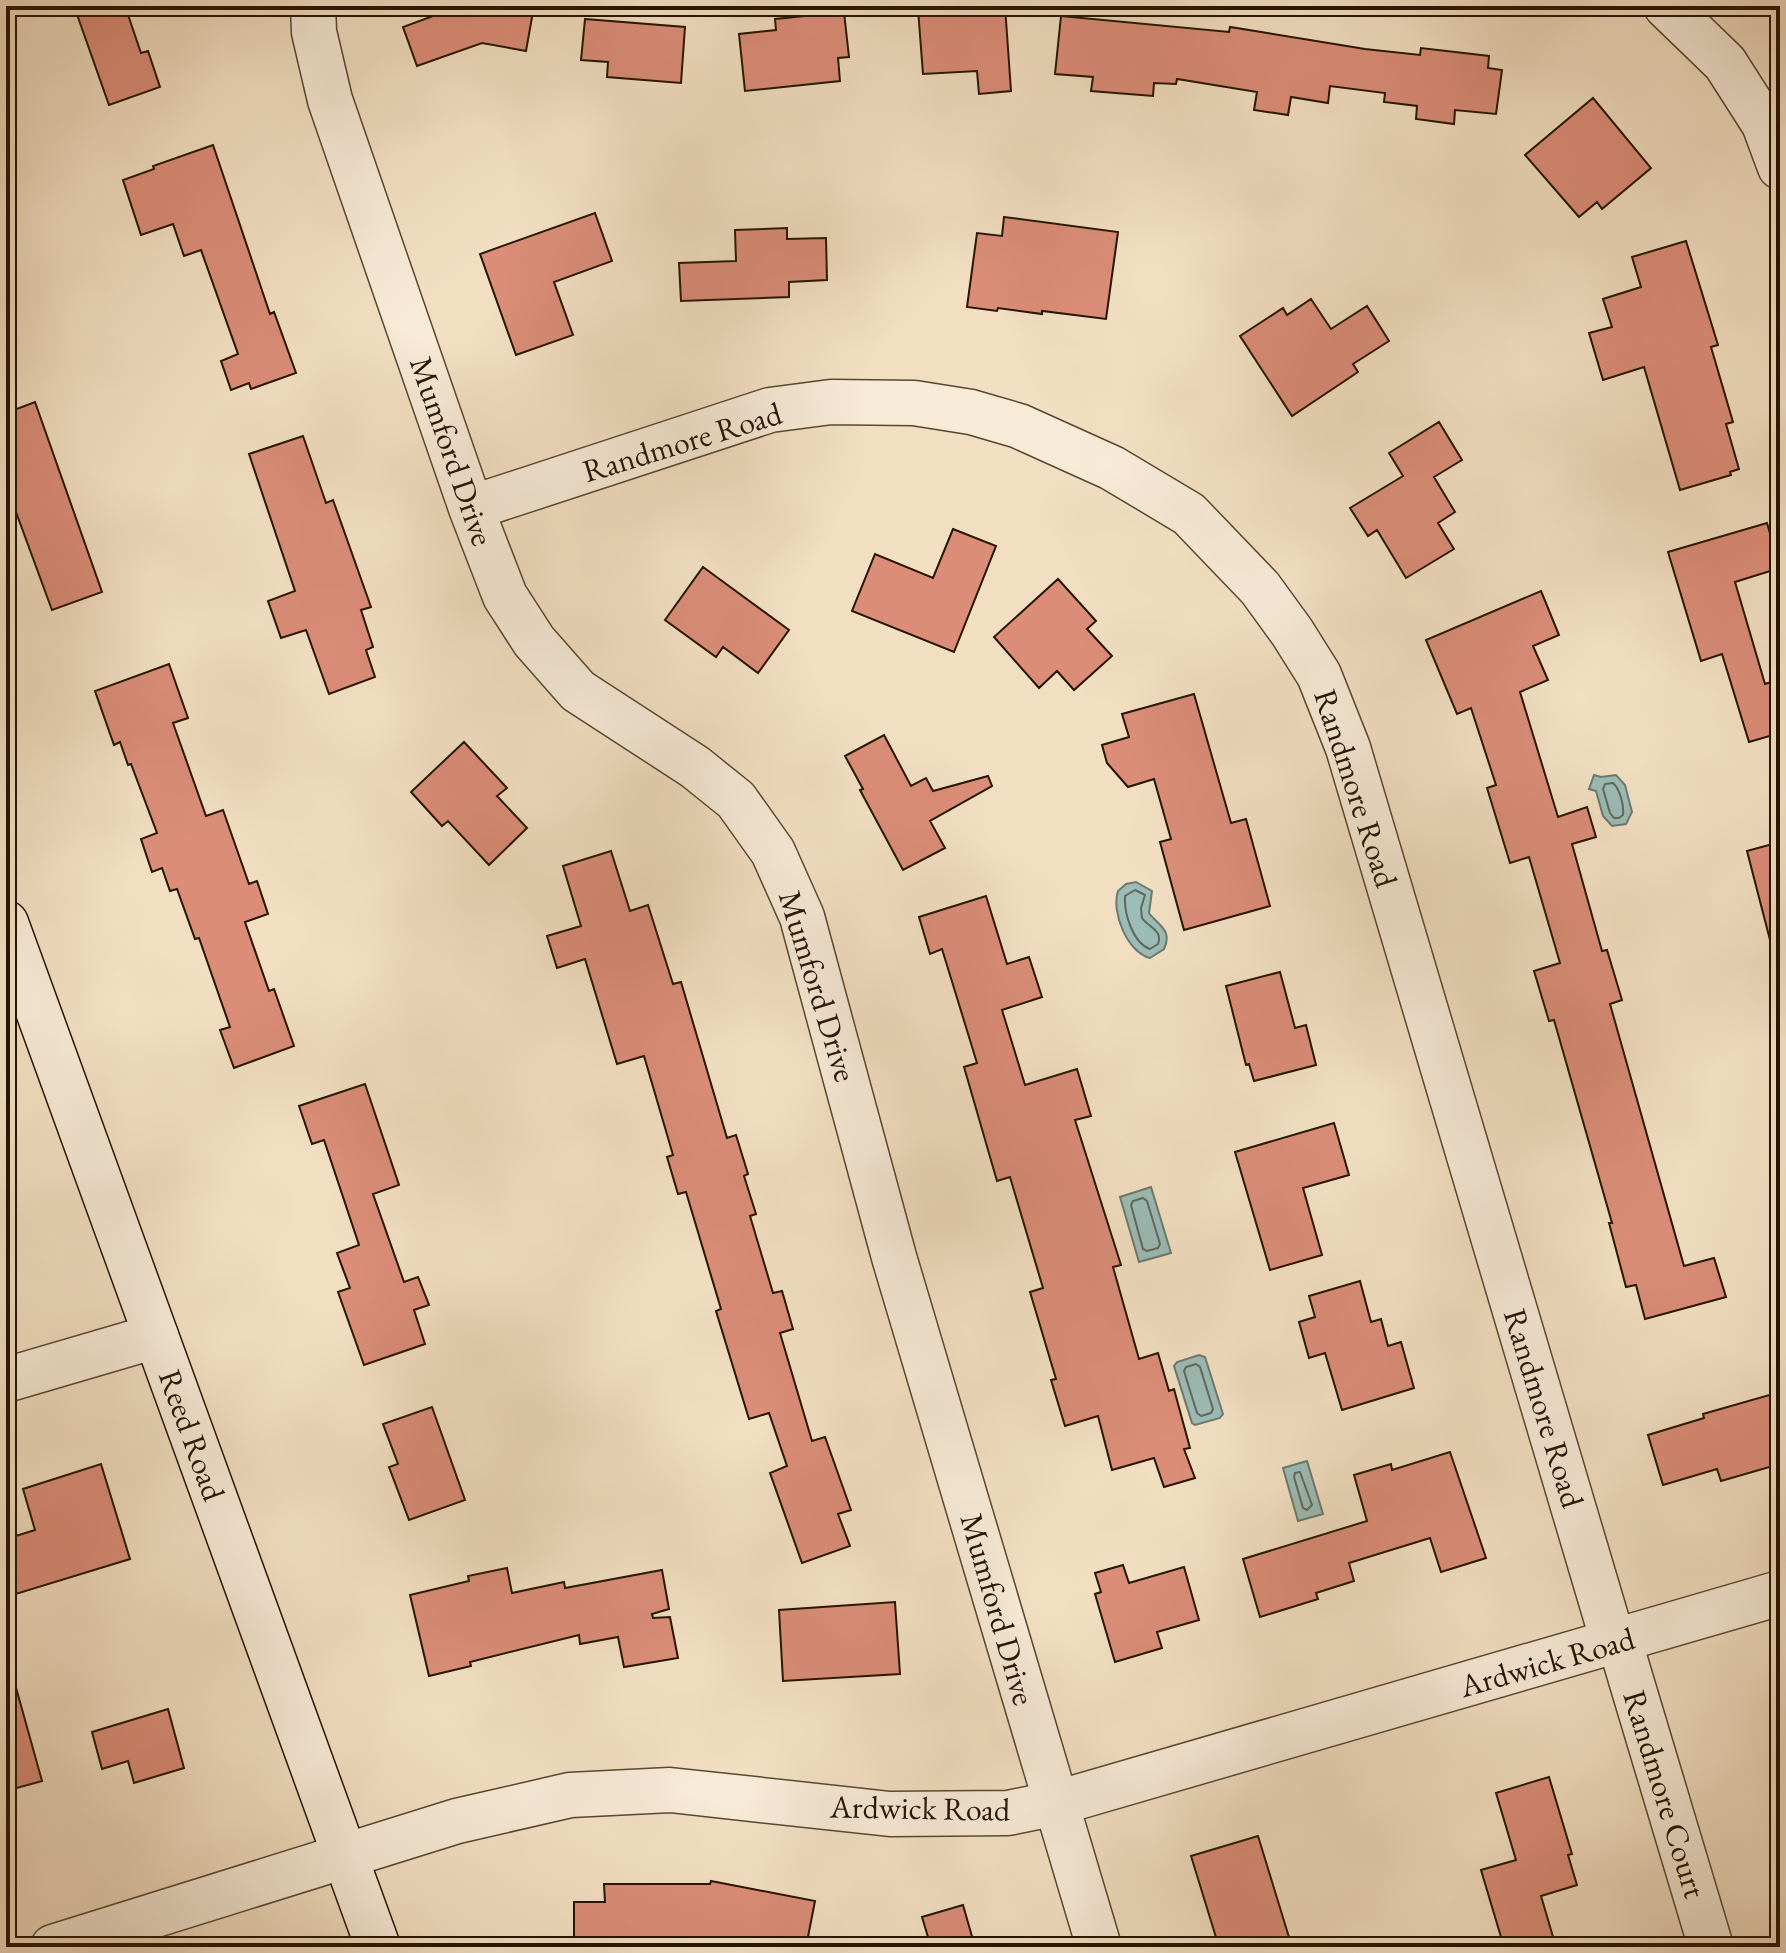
<svg xmlns="http://www.w3.org/2000/svg" width="1786" height="1953" font-family="'EB Garamond',serif">
  <style>
    .water { fill: #9cbcb7; stroke: #6c796e; stroke-width: 2 }
    .lines { fill: none; stroke-linecap: round; stroke-linejoin: round }
    .shore { stroke: #60685c; stroke-width: 2 }
    .building { fill: #db8d78; stroke: #251400; stroke-width: 2 }
    .minor-casing { stroke: #584730; stroke-width: 47 }
    .secondary-casing { stroke: #251400; stroke-width: 47 }
    .minor { stroke: #f7ead7; stroke-width: 44 }
    .secondary { stroke: #f7ead7; stroke-width: 44 }
    .labels { text-anchor: middle; dominant-baseline: central; stroke-width: 6; stroke-linejoin: round; paint-order: stroke }
    .street-label { font-size: 32px; fill: #251400; stroke: #f7ead7 }
  </style>
  <rect width="100%" height="100%" fill="#f2dfc2"/>
  <filter id="stains"><feTurbulence type="fractalNoise" baseFrequency=".0025" numOctaves="4"/><feColorMatrix values="0 0 0 0 .2 0 0 0 0 .09 0 0 0 0 .02 0 0 0 .5 -.17"/></filter>
  <radialGradient id="worn" r=".72"><stop offset=".6" stop-color="#630" stop-opacity="0"/><stop offset="1" stop-color="#630" stop-opacity=".3"/></radialGradient>
  <path class="water" d="M1594,775L1601,777L1616,775L1625,785L1632,812L1626,824L1612,826L1603,816L1596,791L1589,789Z
    M1136,882L1152,891L1149,913C1158,925 1173,930 1164,949L1150,958C1127,952 1111,912 1118,891L1126,884Z
    M1151,1187L1171,1253L1139,1262L1120,1197Z
    M1199,1355L1205,1357L1223,1414L1220,1418L1195,1425L1192,1423L1174,1366L1177,1362Z
    M1307,1461L1323,1514L1298,1521L1283,1468Z"/>
  <g class="lines">
    <path class="shore" d="M1613,783C1620,789 1624,805 1623,815L1619,818H1614L1610,813L1603,789L1605,784Z
      M1135,890L1145,895L1141,908L1142,918C1149,928 1163,930 1158,944L1150,949C1133,943 1124,914 1125,896Z
      M1143,1198L1147,1201L1160,1244L1158,1248L1147,1251L1143,1249L1131,1205L1133,1201Z
      M1196,1364L1200,1367L1213,1409L1211,1413L1201,1416L1197,1413L1184,1371L1186,1367Z
      M1300,1472L1312,1505L1307,1510L1303,1508L1294,1477L1295,1473Z"/>
  </g>
  <path class="building" d="M74,6H125L141,53L148,51L160,87L109,105Z
    M460,6H534L526,51L482,43L417,66L403,27Z
    M965,6H1005L1011,91L979,94L977,71L923,74L918,9Z
    M844,12L849,57L838,58L840,81L745,91L739,34L776,30L775,19Z
    M1061,16L1229,32L1230,27L1365,49L1420,55L1421,48L1489,56L1488,68L1502,70L1496,114L1455,110L1454,124L1416,119L1417,106L1384,102L1385,93L1330,86L1328,103L1291,97L1288,115L1254,110L1257,92L1177,79L1176,84L1154,83L1153,96L1091,91L1093,77L1055,74Z
    M585,19L685,27L681,83L607,77L608,62L581,60Z
    M1593,98L1651,168L1602,209L1597,202L1579,217L1525,155Z
    M213,145L270,314L274,312L296,373L251,389L249,383L231,390L221,361L238,354L201,250L184,256L173,224L141,235L123,180L154,169L153,166Z
    M595,213L612,261L554,282L573,335L516,355L480,254Z
    M1004,217L1118,232L1106,319L1042,311V314L998,308L997,311L967,307L977,233L1002,236Z
    M787,228V239L826,238L827,280L789,282V297L681,301L679,263L736,261L735,230Z
    M1686,241L1718,345L1711,347L1733,422L1726,424L1739,469L1730,472L1731,475L1680,490L1644,367L1603,380L1589,333L1612,327L1603,299L1641,287L1632,257Z
    M1311,299L1331,329L1367,306L1389,341L1353,364L1358,372L1292,416L1240,336L1283,308L1287,315Z
    M35,402L102,592L52,610L13,504L6,506V413Z
    M1439,422L1462,460L1434,477L1455,512L1438,523L1454,549L1406,578L1377,530L1368,536L1350,508L1403,476L1389,453Z
    M303,436L326,503L333,500L371,607L361,610L373,647L366,650L375,677L329,694L306,630L281,638L268,601L295,591L249,454Z
    M1767,523L1780,568L1735,582L1765,684L1780,679V733L1749,742L1722,654L1701,661L1668,552Z
    M953,529L996,546L954,652L852,611L875,554L933,578Z
    M703,567L789,630L758,673L723,647L716,657L665,620Z
    M1058,579L1096,621L1087,629L1112,656L1074,690L1057,671L1039,688L994,637Z
    M1541,591L1559,635L1533,646L1548,680L1520,692L1558,817L1587,807L1596,837L1572,844L1602,951L1607,950L1622,1000L1610,1004L1684,1266L1714,1258L1726,1297L1645,1319L1636,1285L1626,1287L1609,1223H1612L1554,1020L1549,1021L1534,971L1560,963L1529,857L1510,863L1487,788L1496,785L1471,708L1457,714L1426,640Z
    M169,664L188,718L173,723L206,816L223,810L249,884L257,881L268,914L245,922L269,991L274,989L294,1046L234,1068L220,1030L230,1027L199,938L195,939L177,889L170,891L162,868L152,872L141,839L157,833L131,764L128,765L120,742L114,745L95,691Z
    M1194,694L1231,823L1246,819L1270,906L1184,930L1160,842L1171,839L1154,779L1128,787L1107,763L1102,745L1129,737L1122,714Z
    M884,735L911,786L926,778L933,791L988,776L992,786L930,821L945,848L903,870L860,790L863,789L845,756Z
    M464,742L507,788L497,796L527,828L489,865L448,821L442,826L411,792Z
    M1780,842V939L1770,940L1747,851Z
    M611,851L630,911L648,905L673,984L681,982L727,1138L736,1135L748,1174L744,1176L756,1214L750,1216L773,1293L782,1291L793,1329L780,1333L812,1441L825,1437L851,1510L838,1514L850,1546L802,1563L770,1473L787,1466L769,1413L749,1419L716,1311L721,1309L686,1192L678,1194L667,1157L673,1155L644,1056L617,1064L585,959L557,968L547,936L581,926L563,866Z
    M986,896L1007,964L1029,957L1042,997L1002,1010L1025,1085L1077,1069L1091,1116L1075,1120L1121,1265L1113,1267L1139,1359L1158,1353L1169,1391L1174,1389L1190,1448L1184,1449L1195,1478L1164,1487L1154,1458L1112,1470L1098,1416L1065,1426L1051,1380L1056,1379L1030,1292L1043,1288L1010,1177L997,1181L964,1067L977,1063L942,949L930,954L919,917Z
    M1280,972L1295,1028L1306,1025L1316,1065L1254,1081L1249,1064L1246,1065L1226,986Z
    M365,1084L399,1185L373,1194L404,1282L418,1277L429,1305L414,1310L425,1344L364,1365L338,1292L350,1288L337,1253L359,1245L324,1140L312,1144L299,1106Z
    M1334,1123L1349,1175L1303,1188L1322,1255L1270,1270L1235,1152Z
    M1360,1281L1371,1322L1381,1319L1388,1346L1401,1342L1414,1388L1342,1410L1325,1353L1309,1358L1299,1322L1315,1317L1309,1296Z
    M1780,1392V1464L1721,1481L1717,1469L1663,1485L1648,1435L1704,1418L1703,1414Z
    M432,1407L465,1500L409,1520L389,1467L398,1464L383,1424Z
    M1450,1452L1486,1558L1441,1572L1430,1538L1349,1563L1354,1581L1316,1593L1318,1599L1260,1617L1243,1559L1367,1521L1354,1475L1391,1464L1392,1470Z
    M101,1464L130,1559L6,1597V1539L35,1530L23,1489Z
    M1123,1565L1129,1583L1184,1567L1199,1620L1157,1632L1162,1648L1115,1662L1095,1594L1101,1592L1095,1573Z
    M507,1568L512,1593L564,1582L565,1588L662,1570L669,1609L652,1614L653,1618L670,1617L678,1658L624,1667L618,1637L580,1644L579,1635L470,1662L471,1666L429,1676L410,1595L469,1581L468,1576Z
    M895,1602L900,1674L783,1681L779,1610Z
    M15,1684L42,1781L6,1791V1685Z
    M168,1709L184,1768L134,1783L128,1761L102,1769L92,1732Z
    M1549,1777L1572,1854L1568,1855L1577,1885L1541,1896L1556,1947H1504L1481,1870L1516,1860L1496,1793Z
    M1258,1836L1292,1947H1219L1191,1856Z
    M711,1881L815,1901L806,1947H712L661,1938V1947H574V1902H605L604,1884H710Z
    M963,1905L975,1947H931L922,1917Z"/>
  <g class="lines">
    <defs>
      <path id="minor" d="M313,6L314,32L330,100L471,508L505,596L534,641L578,691L695,767L736,800L773,852L802,917L894,1257L1099,1947
        M1666,6L1725,63L1764,124L1780,167
        M471,508L770,410L831,402L914,403L971,412L1019,426L1112,468L1189,514L1260,588L1292,632L1319,675L1348,748L1610,1631L1623,1653L1711,1947
        M6,1380L156,1336
        M53,1947L457,1821L570,1795L670,1790L890,1814L1008,1813L1057,1803L1780,1593"/>
      <path id="secondary" d="M6,923L378,1947"/>
    </defs>
    <use href="#minor" class="minor-casing"/>
    <use href="#secondary" class="secondary-casing"/>
    <use href="#minor" class="minor"/>
    <use href="#secondary" class="secondary"/>
  </g>
  <g class="labels">
    <g class="street-label">
      <text transform="translate(682 442) rotate(-17)">Randmore Road</text>
      <text transform="translate(452 451) rotate(71)">Mumford Drive</text>
      <text transform="translate(1356 788) rotate(72)">Randmore Road</text>
      <text transform="translate(818 986) rotate(73)">Mumford Drive</text>
      <text transform="translate(1544 1408) rotate(73)">Randmore Road</text>
      <text transform="translate(192 1435) rotate(70)">Reed Road</text>
      <text transform="translate(998 1609) rotate(74)">Mumford Drive</text>
      <text transform="translate(1547 1662) rotate(-16)">Ardwick Road</text>
      <text transform="translate(1665 1794) rotate(73)">Randmore Court</text>
      <text transform="translate(920 1808) rotate(1)">Ardwick Road</text>
    </g>
  </g>
  <rect width="1786" height="1953" fill="none" stroke="#f2dfc2" stroke-width="32"/>
  <rect x="8" y="8" width="1770" height="1937" fill="none" stroke="#251400" stroke-width="4"/>
  <rect x="16" y="16" width="1754" height="1921" fill="none" stroke="#251400" stroke-width="2"/>
  <rect width="100%" height="100%" filter="url(#stains)"/>
  <rect width="100%" height="100%" fill="url(#worn)"/>
</svg>
